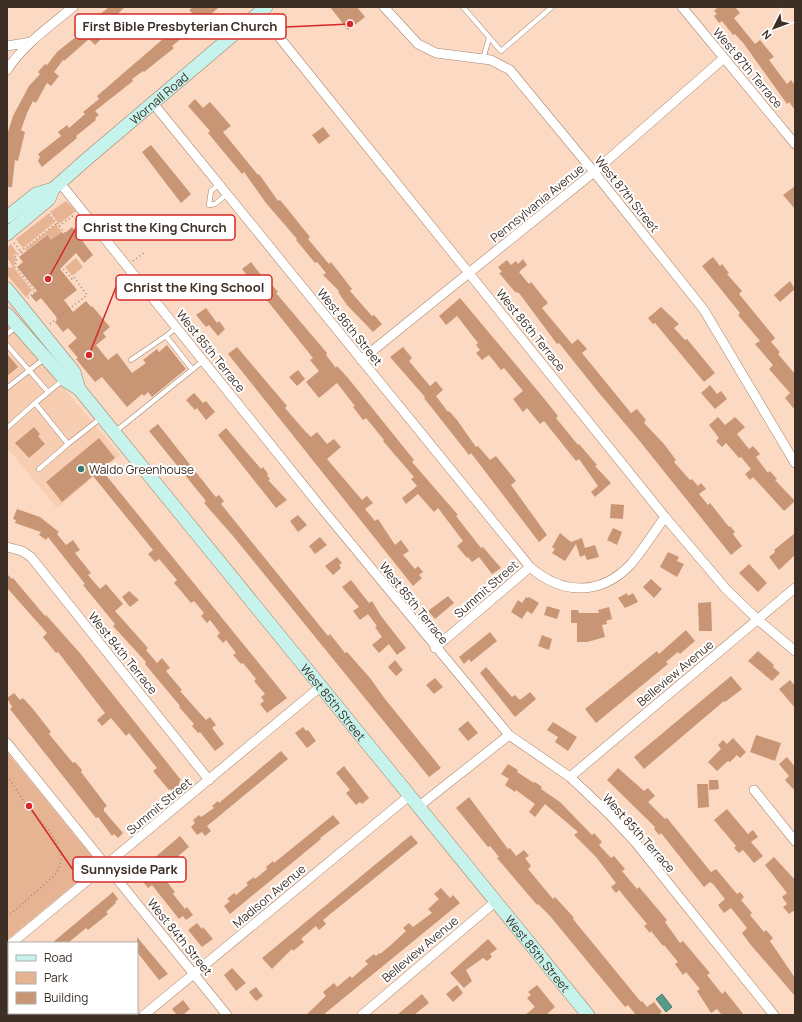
<svg xmlns="http://www.w3.org/2000/svg" width="802" height="1022" font-family="Manrope,sans-serif">
  <style>
    .built { fill: #f7ceb2 }
    .green { fill: #e6b493 }
    .water { fill: #549b8a; stroke: #4d7b6c }
    .building { fill: #c89674 }
    .lines { fill: none; stroke-linecap: round; stroke-linejoin: round }
    .service-casing { stroke: #a4846e; stroke-width: 5.5 }
    .minor-casing { stroke: #a4846e; stroke-width: 10 }
    .secondary-casing { stroke: #a4846e; stroke-width: 14 }
    .path { stroke: #a18878; stroke-width: 1.5; stroke-dasharray: 1 3; stroke-linecap: butt }
    .service { stroke: #fff; stroke-width: 4.5 }
    .minor { stroke: #fff; stroke-width: 9 }
    .secondary { stroke: #c6f4ec; stroke-width: 13 }
    .poi-dot { fill: #3a7c6d; stroke: #fff; stroke-width: 1.5 }
    .labels { text-anchor: middle; dominant-baseline: central; stroke-width: 4; stroke-linejoin: round; paint-order: stroke }
    .street-label { font-size: 12px; fill: #3d2f26; stroke: #fff }
    .poi-label { font-size: 12px; fill: #3d2f26; stroke: #fff; text-anchor: start }
    .leader { fill: none; stroke: #d62828; stroke-width: 1.5 }
    .callout-dot { fill: #d62828; stroke: #fff; stroke-width: 1.5 }
    .callout { fill: #fff; stroke: #d62828; stroke-width: 1.5 }
    .callout-label { font-size: 13px; text-anchor: middle; font-weight: bold; fill: #3d2f26 }
  </style>
  <rect width="100%" height="100%" fill="#fcd9c2"/>
  <path class="built" d="M7,320L120,455L57,508L9,450L7,451Z"/>
  <path class="green" d="M66,201L76,211L59,224L50,212Z
    M48,214L55,222L23,248L16,239Z
    M56,224L62,232L51,240L46,235L26,251L25,249Z
    M11,244L17,253L13,256L16,258L14,268L32,290L26,297L7,275V263L9,268L13,267L7,257V248Z
    M76,258L83,267L72,276L65,267Z
    M7,752L94,859L96,863L94,868L7,940Z"/>
  <path class="water" d="M662,994L672,1007L666,1012L656,999Z"/>
  <path class="building" d="M109,7H125L97,33L102,38L95,45L89,39L64,61L63,60L54,72L59,76L51,86L47,83L36,103L33,101L27,113L21,130L25,132L18,161L15,160L12,187H7L8,132L13,116L29,86L40,74L38,72L45,64L47,65L57,52L87,28L86,26Z
    M193,7H219L188,36L186,35L172,46L174,48L144,72L143,71L132,79L133,81L95,111L99,115L95,118L96,120L76,136L77,138L42,167L38,161L40,157L38,154L61,136L58,132L67,125L69,128L85,114L83,112L99,99L97,96L178,26L192,13L189,10Z
    M330,7H357L365,17L348,30Z
    M718,7H735L740,13L734,18L755,44L760,40L774,57L769,60L787,84L791,80L795,85V110L789,102L787,104L744,44L735,34L733,35L722,21L719,23L714,16L717,14L714,11Z
    M195,99L203,108L210,102L231,126L223,132L258,175L259,174L278,201L280,200L285,206L310,237L308,239L329,264L331,262L352,289L350,291L372,316L374,315L382,324L373,332L347,305L338,292L339,291L323,275L326,273L317,262L315,263L296,240L297,239L266,203L244,172L242,174L208,133L210,131L188,106Z
    M323,127L330,136L319,144L312,135Z
    M151,145L191,194L181,203L142,152Z
    M795,186V209L783,195Z
    M72,227L93,255L84,263L76,253L60,269L77,290L64,300L73,312L86,301L91,307L92,306L110,327L103,333L106,337L96,345L108,360L117,353L132,373L146,363L143,360L157,349L159,352L167,345L186,369L152,397L148,392L144,396L142,394L127,407L102,377L95,382L76,359L78,358L68,346L77,338L68,328L63,332L55,322L58,319L41,298L36,302L31,296L37,291L17,267L23,262L19,257L47,235L51,240L62,232L64,234Z
    M713,257L720,266L722,264L729,273L727,274L742,291L739,294L775,338L771,342L780,352L778,354L795,374V410L785,398L790,393L769,369L773,365L755,344L760,341L738,315L740,313L702,266Z
    M523,259L527,265L519,272L529,284L531,282L548,303L542,308L572,344L578,339L587,349L582,353L631,413L637,409L646,420L644,423L664,444L676,460L674,462L690,480L692,479L698,486L701,483L706,489L699,494L708,505L710,503L729,527L730,526L735,532L733,534L742,546L731,555L638,439L599,393L559,343L557,344L519,293L515,292L499,273L502,272L498,267L507,260L511,265L516,261L518,264Z
    M251,262L267,283L271,287L273,286L278,292L276,293L327,353L326,355L336,368L337,366L348,378L414,460L412,462L458,515L456,516L481,548L483,547L501,568L492,574L479,557L472,562L468,557L467,558L457,546L463,541L438,508L434,512L418,494L406,504L402,498L417,486L411,479L414,477L383,441L384,440L366,418L363,420L353,407L355,406L337,383L319,398L306,382L319,371L310,360L313,358L242,269Z
    M790,281L795,289L780,302L774,295Z
    M460,298L542,396L558,416L556,418L578,445L579,444L597,465L595,466L611,483L595,497L591,492L598,486L579,459L576,461L544,421L540,424L527,408L523,412L513,399L523,391L504,368L501,370L489,355L482,360L476,353L480,350L476,345L478,343L457,316L446,325L439,316Z
    M661,307L679,324L674,328L685,340L687,339L715,373L704,382L655,323L653,324L648,318Z
    M206,308L217,323L219,321L225,329L218,336L209,325L206,327L196,315Z
    M237,347L287,406L285,408L305,431L311,437L317,432L327,444L334,439L341,447L327,459L362,500L367,496L373,503L365,509L375,521L378,519L395,545L401,540L409,551L403,555L415,569L418,566L423,572L419,575L422,578L413,586L228,354Z
    M403,347L412,358L409,361L430,386L436,381L443,390L436,396L448,412L449,411L457,420L476,447L478,446L490,460L496,456L516,481L511,485L547,535L539,542L471,453L469,455L424,398L425,397L390,357Z
    M7,354L18,367L7,376Z
    M298,370L305,379L297,386L289,377Z
    M710,385L717,394L721,391L727,399L715,409L701,393Z
    M194,393L203,403L206,401L215,412L206,420L197,408L195,410L186,400Z
    M718,417L725,425L735,417L745,427L737,434L749,449L753,446L760,454L756,457L768,473L770,471L777,479L775,480L795,501L784,511L753,477L750,480L745,474L751,469L741,457L739,458L726,443L722,447L716,441L719,438L709,425Z
    M158,424L214,495L216,497L219,495L224,501L221,504L328,636L330,634L345,653L347,652L370,678L385,699L441,768L429,777L233,536L204,503L206,501L149,431Z
    M34,427L40,434L38,436L45,444L29,458L15,443Z
    M226,428L261,469L263,467L268,474L267,475L270,479L268,480L287,500L276,508L218,435Z
    M99,438L115,458L101,469L287,698L267,713L260,704L264,701L261,697L265,694L254,681L256,679L243,663L241,664L233,655L236,653L226,640L223,643L217,636L220,633L210,620L207,623L201,616L204,613L194,601L191,603L181,591L174,583L177,580L159,559L155,562L148,554L153,550L93,476L62,502L46,482Z
    M611,504L624,505L623,519L610,518Z
    M17,509L40,517L59,532L57,534L66,545L73,540L80,550L75,553L91,573L88,575L100,589L106,584L123,604L115,611L148,648L146,650L157,663L162,658L170,668L166,671L182,690L180,691L206,720L210,717L216,725L212,728L224,744L215,751L200,732L198,733L192,726L194,724L179,707L180,706L145,664L146,662L113,626L115,624L83,585L85,584L48,537L46,540L39,535L41,532L15,523L16,520L13,519Z
    M298,515L307,525L298,532L290,521Z
    M613,528L622,532L617,545L607,540Z
    M560,533L571,542L582,538L585,548L595,545L599,557L587,560L585,555L580,557L576,544L565,561L552,553L555,549L552,547Z
    M795,533V555L779,570L769,557L775,552L774,550Z
    M320,537L327,545L315,554L309,546Z
    M668,552L679,557L677,561L684,564L677,577L660,567Z
    M337,557L342,563L339,565L341,568L333,575L325,566Z
    M749,564L767,583L758,592L739,573Z
    M7,574L12,579L13,578L45,616L46,615L79,652L181,780L179,782L182,785L173,792L170,789L169,790L153,771L157,768L129,733L126,736L111,718L102,726L97,720L105,713L58,652L56,653L43,637L47,633L7,588Z
    M651,579L662,589L654,598L643,587Z
    M351,580L369,603L372,601L381,616L406,648L397,655L389,644L379,653L372,645L382,637L375,627L377,626L368,614L360,620L353,611L359,607L342,587Z
    M129,591L139,600L130,607L122,597Z
    M627,593L628,596L633,593L638,602L625,608L618,598Z
    M448,596L454,603L435,619L428,611Z
    M526,597L528,598L529,597L539,603L532,614L527,611L522,619L511,612L518,600L522,603Z
    M711,602L712,631H699L698,603Z
    M547,606L560,610L557,619L544,615Z
    M609,607L612,619L606,621L607,624L602,625L605,637L587,642H577V623H571V610H578L579,613H599L598,610Z
    M686,630L695,641L680,654L678,652L666,662L668,664L596,723L585,709L657,651L659,654Z
    M490,632L497,641L471,662L469,659L464,664L459,657Z
    M542,635L552,639L549,650L538,646Z
    M758,651L774,665L773,667L780,673L772,681L748,661Z
    M395,660L403,670L396,676L388,667Z
    M486,667L512,697L515,695L520,700L530,692L536,699L515,717L480,673Z
    M731,676L742,689L725,702L724,701L644,769L634,757Z
    M435,678L443,687L434,694L426,685Z
    M790,680L795,686V708L779,689Z
    M14,693L20,700L23,698L33,709L51,732L49,734L73,763L75,762L82,770L81,772L107,806L104,808V811L123,833L118,838L114,834L112,836L98,817L96,818L10,709L12,707L7,698Z
    M468,721L478,733L468,741L458,729Z
    M553,722L577,737L568,751L555,742L558,737L547,730Z
    M303,727L306,731L308,730L316,741L307,748L295,733Z
    M756,735L781,743L775,761L750,752Z
    M733,738L746,752L740,758L737,755L730,762L728,761L717,771L708,762L721,749L718,745L723,740L727,744Z
    M281,751L288,759L212,822L207,826L211,831L205,836L202,832L197,835L191,827L195,823L193,820L199,815L201,817L214,808L212,806L218,801L219,803Z
    M787,757L795,767V791L785,780L789,776L779,764Z
    M508,764L518,770L517,772L534,783L535,782L542,787L541,789L560,802L592,835L594,833L602,842L599,845L611,858L614,856L625,869L622,871L637,889L639,887L645,894L667,920L665,922L680,943L683,941L710,973L707,975L722,994L725,991L744,1015H722L717,1009L711,1013L697,991L700,989L686,972L683,975L675,964L678,962L664,945L663,946L651,931L650,933L644,926L647,924L619,890L616,893L611,887L616,883L596,857L574,835L578,832L545,804L535,817L529,812L535,804L516,790L515,792L505,785L509,779L501,774Z
    M344,766L369,798L362,804L360,802L356,805L346,793L350,790L336,773Z
    M618,768L644,791L648,788L655,796L648,802L665,819L667,818L711,872L716,869L737,894L740,892L744,897L741,900L752,913L750,915L764,932L766,930L773,938L770,941L795,978V996L750,944L742,933L747,928L731,908L724,913L718,905L725,899L713,884L710,882L704,887L661,833L659,835L654,829L655,827L607,780Z
    M709,780H718L719,789L709,790Z
    M697,784H708L709,807L698,808Z
    M469,797L508,849L510,848L516,856L524,850L529,856L525,858L531,866L528,869L553,899L555,897L567,910L574,918L573,919L641,1002L642,1001L647,1007L654,1002L662,1012L658,1015H636L628,1005L625,1007L550,916L538,904L537,905L497,858L499,857L490,846L488,847L456,808Z
    M727,809L748,834L753,830L758,837L751,842L763,856L754,863L743,850L739,853L734,848L736,846L714,820Z
    M333,815L340,823L320,838L321,839L230,914L224,906L230,901L227,899L234,893L236,895L248,885L246,883L254,877L255,879L267,869L266,867L273,861L274,863Z
    M411,835L418,843L323,920L326,924L319,930L316,926L303,937L301,939L304,942L293,951L292,949L272,969L262,958Z
    M180,836L189,847L165,867L167,869L161,874L175,892L173,894L185,909L187,907L193,915L186,920L183,916L179,919L152,885L148,888L137,874L143,869L148,875L159,866L153,859Z
    M774,857L795,880V913L793,911L789,914L783,907L787,904L782,897L787,893L765,865Z
    M441,888L450,898L453,895L460,903L323,1015H306L326,996L323,992L334,983L337,987L350,976L352,978L368,964L365,961L374,954L376,956L379,953L380,954L392,944L406,931L403,928L409,923L413,927L432,913L428,909L439,899L434,894Z
    M113,892L118,899L115,902L116,903L106,912L108,914L88,930L86,928L68,943H52Z
    M197,923L202,929L203,927L213,939L202,947L188,930Z
    M137,937L168,974L159,980L137,952Z
    M488,939L497,949L490,954L492,957L487,961L483,958L466,970L472,981L464,988L450,973Z
    M232,968L246,983L236,991L224,975Z
    M457,985L463,993L453,1002L446,994Z
    M537,985L555,1007L546,1015H525L535,1007L527,998L531,995L528,992Z
    M256,987L263,996L256,1001L249,992Z
    M422,994L429,1003L414,1015H397Z
    M183,1000L190,1009L183,1015H177L172,1009Z"/>
  <g class="lines">
    <defs>
      <path id="service" d="M463,7L501,51L552,7
        M483,59L489,38
        M219,184L211,191L209,205L215,204L227,194
        M176,328L166,336L192,369
        M7,334L16,327
        M7,345L48,392
        M131,360L166,336
        M63,380L35,403L68,444L101,418
        M7,388L45,358
        M7,428L35,403
        M116,431L203,361
        M39,469L68,444"/>
      <path id="minor" d="M384,7L418,44L436,53L491,60L510,70L594,172L704,310L795,463
        M682,7L795,144
        M259,12L665,517L726,589L757,619L795,651
        M7,46L31,42
        M7,70C23,45 50,26 73,7
        M152,102L530,567C562,595 601,596 631,564C643,550 654,532 665,517
        M60,183L324,511L509,735L570,777L609,814L636,843L774,1015
        M361,360L594,172L724,58
        M7,547L22,551L31,557L209,780
        M435,648L530,567
        M7,743L227,1015
        M570,777L795,588
        M754,790L795,841
        M418,807L509,735
        M12,943L320,687
        M144,1015L409,796
        M362,1015L495,902"/>
      <g id="secondary">
        <path d="M7,217L36,194L53,189"/>
        <path id="s1" d="M7,234L49,199L53,189L88,158L266,7"/>
        <path d="M7,289L74,372L79,389"/>
        <path id="s2" d="M7,314L66,381L79,389L588,1015"/>
      </g>
    </defs>
    <use href="#service" class="service-casing"/>
    <use href="#minor" class="minor-casing"/>
    <use href="#secondary" class="secondary-casing"/>
    <path class="path" d="M49,214L65,233
      M59,226L74,215
      M14,243L23,254
      M133,261L145,252
      M28,298L35,291L15,267L17,258L15,256L57,223
      M50,324L87,295L74,277L72,279L63,269
      M7,776C15,786 20,797 28,807C44,826 74,849 54,876L7,917"/>
    <use href="#service" class="service"/>
    <use href="#minor" class="minor"/>
    <use href="#secondary" class="secondary"/>
  </g>
  <circle class="poi-dot" cx="81" cy="469" r="4"/>
  <g class="labels">
    <g class="street-label">
      <text transform="translate(748 68) rotate(50)">West 87th Terrace</text>
      <text stroke="none"><textPath href="#s1" startOffset="205">Wornall Road</textPath></text>
      <text transform="translate(627 194) rotate(51)">West 87th Street</text>
      <text transform="translate(537 203) rotate(-39)">Pennsylvania Avenue</text>
      <text transform="translate(350 327) rotate(51)">West 86th Street</text>
      <text transform="translate(531 330) rotate(51)">West 86th Terrace</text>
      <text transform="translate(211 351) rotate(51)">West 85th Terrace</text>
      <text transform="translate(486 589) rotate(-41)">Summit Street</text>
      <text transform="translate(414 603) rotate(51)">West 85th Terrace</text>
      <text transform="translate(123 653) rotate(51)">West 84th Terrace</text>
      <text transform="translate(675 673) rotate(-40)">Belleview Avenue</text>
      <text stroke="none"><textPath href="#s2" startOffset="508">West 85th Street</textPath></text>
      <text transform="translate(159 806) rotate(-40)">Summit Street</text>
      <text transform="translate(639 833) rotate(48)">West 85th Terrace</text>
      <text transform="translate(269 896) rotate(-40)">Madison Avenue</text>
      <text transform="translate(180 937) rotate(51)">West 84th Street</text>
      <text transform="translate(420 949) rotate(-40)">Belleview Avenue</text>
      <text stroke="none"><textPath href="#s2" startOffset="832">West 85th Street</textPath></text>
    </g>
    <g class="poi-label">
      <text x="89" y="469">Waldo Greenhouse</text>
    </g>
  </g>
  <path class="leader" d="M350 24L286 27M48 279L76 228M89 355L116 287M29 806L73 870"/>
  <g class="callout-dot">
    <circle cx="350" cy="24" r="4"/>
    <circle cx="48" cy="279" r="4"/>
    <circle cx="89" cy="355" r="4"/>
    <circle cx="29" cy="806" r="4"/>
  </g>
  <g class="callout">
    <rect x="75" y="14" width="211" height="25" rx="4"/>
    <rect x="76" y="215" width="159" height="25" rx="4"/>
    <rect x="116" y="275" width="156" height="25" rx="4"/>
    <rect x="73" y="857" width="113" height="25" rx="4"/>
  </g>
  <g class="callout-label">
    <text x="180" y="31">First Bible Presbyterian Church</text>
    <text x="155" y="232">Christ the King Church</text>
    <text x="194" y="292">Christ the King School</text>
    <text x="129" y="874">Sunnyside Park</text>
  </g>
  <rect width="802" height="1022" fill="none" stroke="#3d2f26" stroke-width="16"/>
  <rect x="8" y="942" width="130" height="72" fill="#ffffff" stroke="#b1aca8"/>
  <rect x="16" y="955" width="20" height="6" fill="#c6f4ec" stroke="#b1aca8"/>
  <text x="44" y="962" font-size="12" fill="#3d2f26">Road</text>
  <rect x="16" y="972" width="20" height="12" fill="#e6b493" stroke="#b1aca8"/>
  <text x="44" y="982" font-size="12" fill="#3d2f26">Park</text>
  <rect x="16" y="992" width="20" height="12" fill="#c89674" stroke="#b1aca8"/>
  <text x="44" y="1002" font-size="12" fill="#3d2f26">Building</text>
  <g transform="translate(774 28) rotate(228)" stroke="#ffffff" stroke-width="3" paint-order="stroke">
  <path d="M0-3L7 15L0 10L-7 15Z" fill="#3d2f26"/>
  <text y="-6" font-size="11" font-weight="bold" text-anchor="middle" fill="#3d2f26">N</text>
  </g>
</svg>
